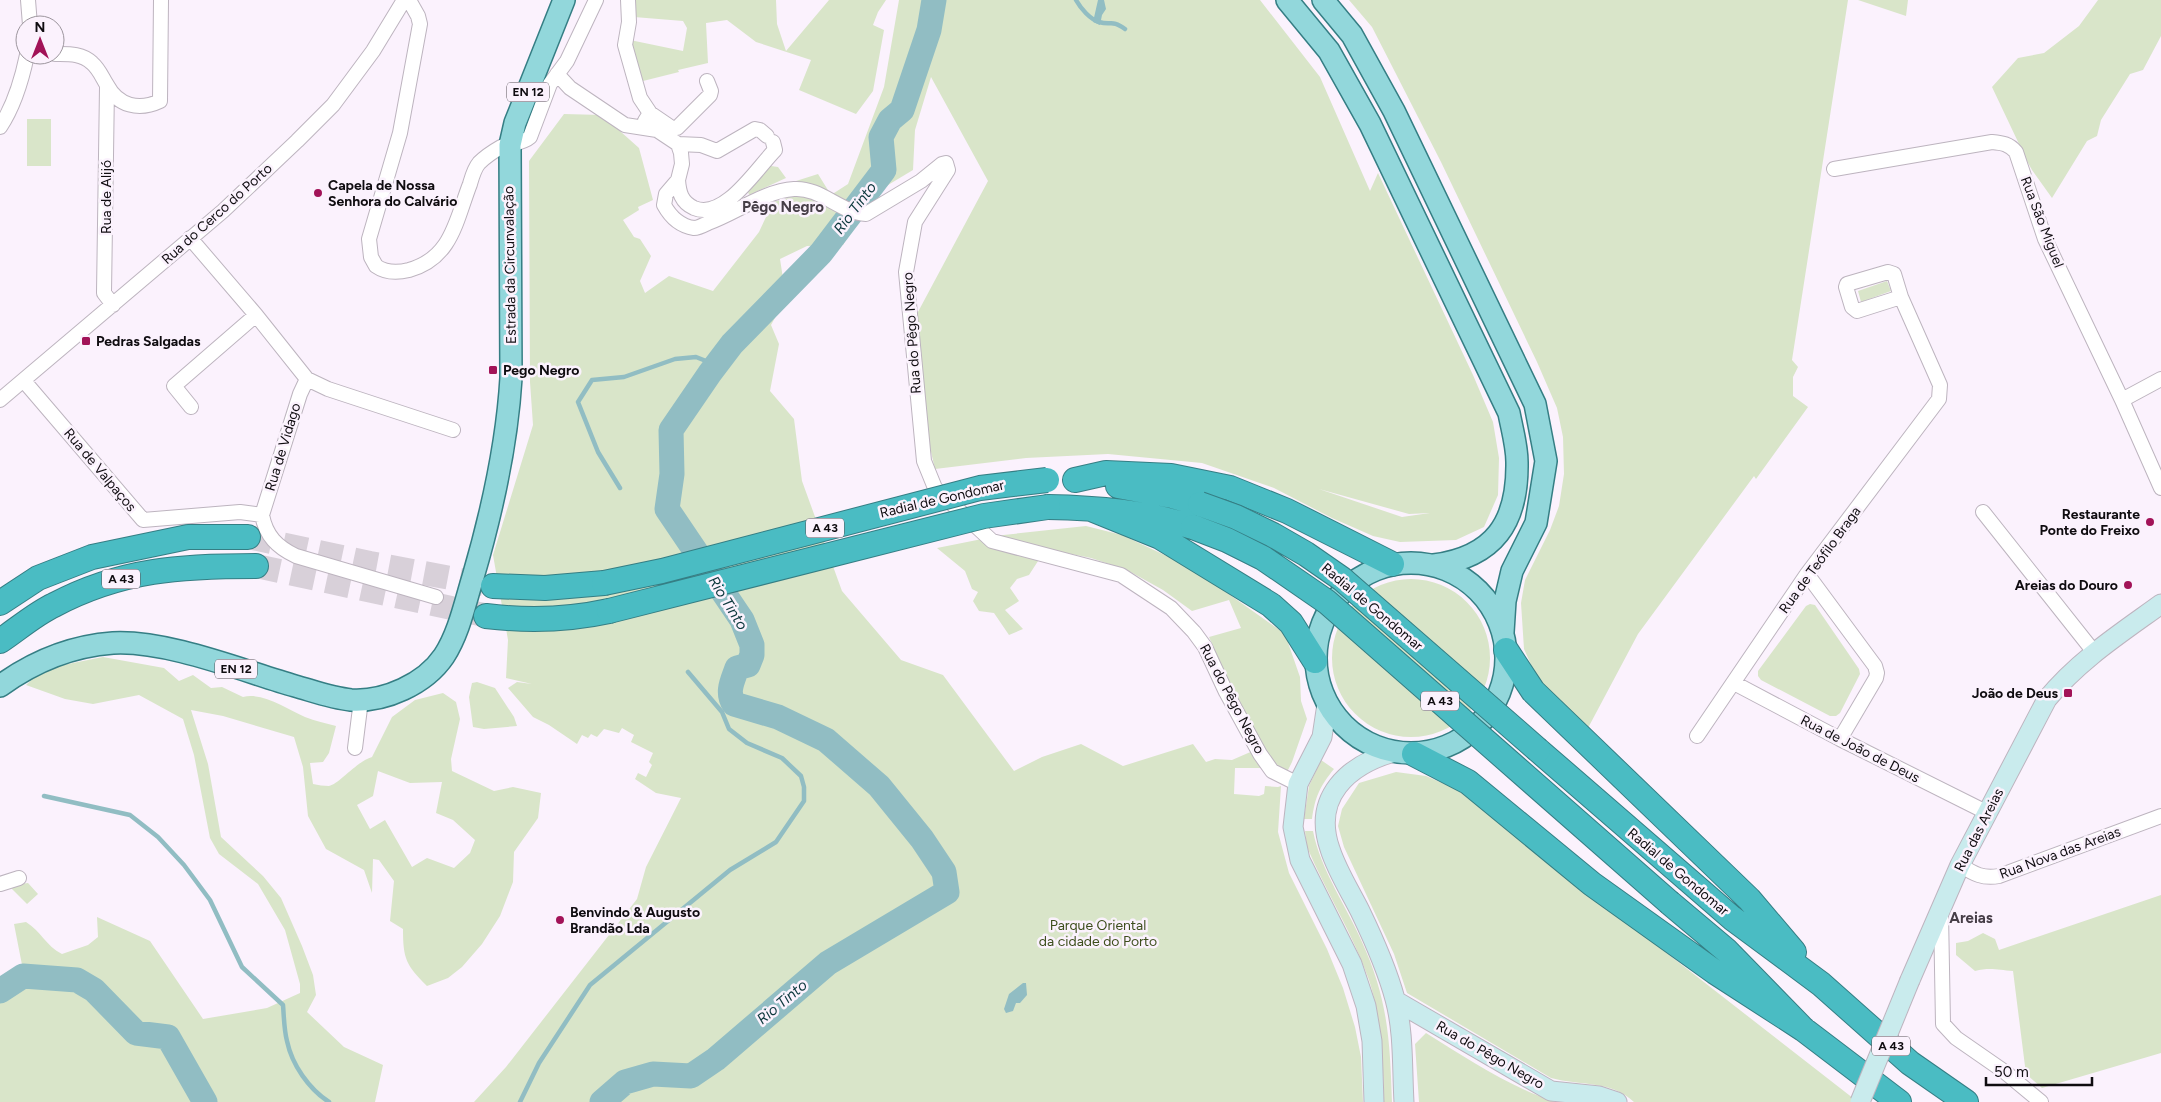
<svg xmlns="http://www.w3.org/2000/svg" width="2161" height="1102" font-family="Figtree,sans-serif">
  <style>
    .green { fill: #d9e5c9; fill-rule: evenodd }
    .water { fill: #91bdc3 }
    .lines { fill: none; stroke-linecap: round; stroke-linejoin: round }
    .stream { stroke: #91bdc3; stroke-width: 4.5 }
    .river { stroke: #91bdc3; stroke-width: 25 }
    .highway-tunnel { stroke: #d8d0d9; stroke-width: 24; stroke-dasharray: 24 12; stroke-linecap: butt }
    .street-casing { stroke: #bdb4bf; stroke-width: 16 }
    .secondary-casing { stroke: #bdb4bf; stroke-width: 21 }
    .primary-casing { stroke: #357e84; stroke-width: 24 }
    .highway-casing { stroke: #357e84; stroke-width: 26 }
    .street { stroke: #fff; stroke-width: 14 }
    .secondary { stroke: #c9ebed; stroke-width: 19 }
    .primary { stroke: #92d7db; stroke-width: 21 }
    .highway { stroke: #4abcc3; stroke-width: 24 }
    .secondary-bridge-casing { stroke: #bdb4bf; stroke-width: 21; stroke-linecap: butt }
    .highway-bridge-casing { stroke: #357e84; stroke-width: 26; stroke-linecap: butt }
    .secondary-bridge { stroke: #c9ebed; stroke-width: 19 }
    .highway-bridge { stroke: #4abcc3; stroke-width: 24 }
    .poi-dot { fill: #a21358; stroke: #fbf2fd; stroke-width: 2 }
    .labels { text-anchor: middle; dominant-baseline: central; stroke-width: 5; stroke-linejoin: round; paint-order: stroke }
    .shield { fill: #fbf2fd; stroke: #565157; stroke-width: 1 }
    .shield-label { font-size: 12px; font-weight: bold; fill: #0f0c10 }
    .poi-label { font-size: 14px; font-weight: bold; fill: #0f0c10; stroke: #fbf2fd; text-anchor: start }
    .street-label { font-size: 14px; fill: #0f0c10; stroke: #fbf2fd }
    .park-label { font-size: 14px; fill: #3d4e1c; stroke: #fbf2fd }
    .neighbourhood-label { font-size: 15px; font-weight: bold; fill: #463e47; stroke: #fbf2fd }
    .water-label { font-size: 15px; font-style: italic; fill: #0b373c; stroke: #fbf2fd }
  </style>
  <rect width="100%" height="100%" fill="#fbf2fd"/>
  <path class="green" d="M632,0H776L777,24L786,51L829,0H886L878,12L873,25L884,30L873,91L856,114L799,90L811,60L756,42L727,20L706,23L708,63L678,70L679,72L639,82L630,40L683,51L687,28L683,21L634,17Z
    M899,0H1260L1320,77L1370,191L1378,173L1473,375L1493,422L1499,458L1498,495L1484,527L1456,540L1400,542L1373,536L1332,518L1274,488L1202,463L1108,454L1026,458L935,469L928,439L911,325L988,181L931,77L915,130L913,170L883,188L865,205L843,245L807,246L780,259L786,298L771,325L779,344L770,391L794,419L802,481L842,591L901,660L943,675L1014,771L1042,757L1081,744L1123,766L1193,744L1206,762L1215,759L1232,760L1255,750L1263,768H1235L1234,794L1259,796L1264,794L1265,786L1278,787L1281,786L1278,832L1289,873L1327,949L1343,988L1355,1027L1361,1057L1363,1102H474L506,1067L637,899L646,867L681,798L656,793L635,779L638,773L646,777L652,765L649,762L653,753L631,742L634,735L622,728L619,733L604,729L597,737L591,734L588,738L582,735L577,744L549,725L533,717L508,688L517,682L532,684L506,678L508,640L493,555L533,425L530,382L529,161L564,114L602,115L639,148L653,200L638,207L639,210L623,220L634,237L640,239L651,256L640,281L645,293L669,276L713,291L759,232L773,202L788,198L796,181L818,174L831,195L848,184L884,87ZM1319,489L1409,514L1430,513L1402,517Z
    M1349,0H1848L1792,360L1798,367L1793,377V396L1808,407L1756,479L1754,476L1638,634L1588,728L1537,678L1524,649L1521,603L1525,580L1550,530L1559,506L1564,474L1563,437L1557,408L1537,362L1441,162L1372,27Z
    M1858,0H1908L1906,16Z
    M2098,0H2161V36L2143,70L2130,74L2101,120L2097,136L2087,141L2052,198L2032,170L2018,145L2019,144L1992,87L2018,58L2044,53L2079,26Z
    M27,119H51V166H27Z
    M768,161L771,166L778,167L786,178L749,195L747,188Z
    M1887,281L1891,291L1861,302L1858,291Z
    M1086,526L1122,535L1171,558L1216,585L1285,634L1300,677L1301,701L1307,719L1292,762L1287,772L1273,763L1234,694L1209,637L1241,628L1229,600L1192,611L1163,590L1127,570L1091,558L1032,546L994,536Z
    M982,539L1040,558L1029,575L1017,579L1010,588L1019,601L1005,610L1023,629L1009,635L994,613L979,611L973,601L978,592L972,589L965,571L937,548Z
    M1332 658a79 79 0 1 1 158 0a79 79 0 1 1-158 0Z
    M1810,604L1815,605L1859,669L1860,674L1840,713L1836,716H1830L1761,680L1758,676V671L1806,606Z
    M103,657L164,668L179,681L193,675L211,688L222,687L243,697C263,692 287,709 305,717C315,721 326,723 336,726L329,753L323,762L310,763L313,784C318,785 324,786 329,786C339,784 356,762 372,757L392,717L415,700L443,693L456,702L460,719L451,759L452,771L494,791L513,787L541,793L538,818L514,852L513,882L500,916L482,944L462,967L448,978L427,986C406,965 403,959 403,929L390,921L394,881L379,860L373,859L372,893L364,870L326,849L308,816L303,767L294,737L223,716L191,710L208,764L221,837L263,876L281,898L302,946L313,975L316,995L307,1012L344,1047L383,1065L375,1102H0V985L23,970L14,924L26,922C41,931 46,946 62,954L88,945L98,937L97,917L150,941L203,1019L267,1008L300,993V984L285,930L258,884L219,854L210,838L194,755L183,719L139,695L93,704L65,699L26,685L43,669ZM378,771L410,783L442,782L436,813L453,820L475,840L470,853L454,868L427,858L412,867L385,820L370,829L357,805L373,796Z
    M477,682L495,688L514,717L517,726L484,729L473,727L469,697L472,683Z
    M1321,760L1334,769C1320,786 1315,797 1312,819H1304L1309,786Z
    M1396,772L1426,776L1456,789L1858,1102H1634C1611,1080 1580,1086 1551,1078L1407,993L1394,954L1344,847L1338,826L1342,809L1359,783Z
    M1305,831H1313C1321,871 1346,905 1362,942C1388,999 1390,1041 1392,1102H1384C1383,1061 1382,1020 1369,980C1353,934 1326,892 1307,847Z
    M28,883L38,894L27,904L10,887L11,885Z
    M2161,895V1053L2042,1088L2026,1074L2013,971C1998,970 1990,967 1975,971L1956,955V943L1968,941L1983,933L1995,939L1999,950Z
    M1426,1033C1468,1059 1508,1086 1555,1102H1419L1415,1044Z"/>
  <path class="water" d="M1098,0H1104L1106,9L1102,15L1100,25L1093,22Z
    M1023,983H1026L1027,995L1020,1003H1016L1013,1011L1006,1013L1004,1009L1009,994Z"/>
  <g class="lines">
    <path class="stream" d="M1076,0C1081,9 1090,19 1099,22C1112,26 1111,19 1125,29
      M620,488L598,452L578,402L592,380L624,377L675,359L696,357L716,365
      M44,796L130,815L158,837L184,865L210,900L242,967L283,1005C284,1017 284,1030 287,1041C292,1065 309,1089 329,1102
      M520,1102L539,1063L590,985L730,870L776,842L804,801V787L801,776L782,758L747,743L729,729L722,712L688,672"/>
    <path class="river" d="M0,991L23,976L77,980L94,990L136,1033L168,1037L205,1102
      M602,1102L625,1082L653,1074L691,1076L716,1059L828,963L947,892L944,872L922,839L879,786L826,740L778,717L734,704C726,692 733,680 737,668L748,665L752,655V645L742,620L667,509L672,474L671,430L710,373L732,344L821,253L884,170L881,137L890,120L902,110L929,30L934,0"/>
    <path class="highway-tunnel" d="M248,537L370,563L493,586
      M256,566L484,615"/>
    <defs>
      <path id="street" d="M28,0L30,25
        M409,0L418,16L420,24L400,133L369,239L371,257L376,266C386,273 397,273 409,270C452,258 456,220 470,184C472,177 474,169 479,163C485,157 494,151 501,147C511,143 522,144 530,137L550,84L567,61L596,0
        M628,0L629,22L625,45L640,98L650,113
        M55,54C68,54 82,53 92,63C99,69 102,77 107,85C118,106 139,111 160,101L161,0
        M557,74L570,88L625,125L657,130L678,144L681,153L682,164L678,180L666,194L664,205C670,216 680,226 694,228C698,228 704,225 708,223C736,213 764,191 794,189C820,187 841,213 866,214L921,181L942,164L946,163L948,170L915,222L906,272L924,461L935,488L992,541L1121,575L1171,608L1194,632L1205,647L1226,692L1260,754L1272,771L1298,784
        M107,87L104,293L113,305
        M645,121L650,113L672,128H677L710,95L711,91L707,81
        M0,127C14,106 22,79 27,55
        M678,144L701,145L717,151L755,129L760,130L767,136
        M1834,169L1992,142C2003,143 2009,144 2016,152L2045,239L2122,400L2161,488
        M678,180C679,192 681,202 694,208C724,221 757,168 775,150L773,142
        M190,238L256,315L307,379L328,389L453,430
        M24,381L143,520L240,512L262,515C266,536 277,547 296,556L436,597
        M0,400L223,211L297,141L333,105L373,51L404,0
        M2122,400L2161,379
        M191,407L174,386L256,315
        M1983,512L2094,652
        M262,515L300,394L307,379
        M1807,574L1875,666L1877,673L1876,678L1840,739
        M1734,683L1840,739L1988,813
        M1697,736L1807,574L1939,399L1940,385L1901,297L1894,274L1888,272L1847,284L1846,287L1852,307L1857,311L1901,297
        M355,748L361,700
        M1960,865C1974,874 1983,879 1999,876L2161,816
        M0,884L19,878
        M1941,913L1943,1024L1956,1038L2005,1072L2041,1102"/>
      <path id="secondary" d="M1327,704L1322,737L1298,784L1293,827L1300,860L1352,964L1366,1006L1372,1041L1374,1102
        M1394,752C1348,765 1312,797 1330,849C1337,871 1350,891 1360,911C1374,940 1387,969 1395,999C1404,1032 1402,1069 1404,1102
        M1910,980L1960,865L2047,699C2079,660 2121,633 2161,604
        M1396,1001L1551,1091L1599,1096L1617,1102"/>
      <path id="primary" d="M1287,0L1329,51L1370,124L1509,413C1512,429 1517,446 1517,462C1518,523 1494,557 1434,565
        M1323,0L1352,35L1394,111L1535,404L1546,461L1536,523L1512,571L1505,601L1503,632
        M1316 658a95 95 0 1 1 190 0a95 95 0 1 1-190 0Z
        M0,686C33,662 72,646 113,643C167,640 243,671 295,686C313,691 332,698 351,700C385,702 425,684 444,656C459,633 465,603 473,577C492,512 507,445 511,378L510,145L515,123L564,0"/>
      <path id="highway" d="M1075,480L1106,473L1171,476L1230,488L1287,511L1392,564
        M1118,486L1172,496L1200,504
        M1048,507C1098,508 1145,512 1193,527
        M1091,509L1160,537L1271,605L1291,623L1315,661
        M493,586L545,588L604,583
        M0,603L38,578L92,557L188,537H248
        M486,616C528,621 568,620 609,611
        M0,641C18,629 35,614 54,605C122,569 182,566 256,566
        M1506,650L1533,691L1749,899L1794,952
        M1538,750L1732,918L1821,984L1910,1063L1966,1102
        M1414,754L1468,782L1592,884L1715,972L1803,1029
        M1670,903L1727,951L1803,1029L1899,1102"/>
    </defs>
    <use href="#street" class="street-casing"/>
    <use href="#secondary" class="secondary-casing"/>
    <use href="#primary" class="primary-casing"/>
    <use href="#highway" class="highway-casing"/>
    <use href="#street" class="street"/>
    <use href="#secondary" class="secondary"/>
    <use href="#primary" class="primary"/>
    <use href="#highway" class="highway"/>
    <defs>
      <path id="secondary-bridge" d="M1860,1102L1910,980"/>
      <path id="highway-bridge" d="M1200,504L1236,517L1273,535L1306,554L1342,579L1538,750
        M1193,527L1227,540L1263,558L1327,602L1670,903
        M604,583L662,571L980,488L1047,480
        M609,611L984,516L1048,507"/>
    </defs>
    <use href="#secondary-bridge" class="secondary-bridge-casing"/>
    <use href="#highway-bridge" class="highway-bridge-casing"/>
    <use href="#secondary-bridge" class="secondary-bridge"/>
    <use href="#highway-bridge" class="highway-bridge"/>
  </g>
  <g class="poi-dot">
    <circle cx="318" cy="193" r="5"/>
    <rect x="81" y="336" width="10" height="10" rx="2.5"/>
    <rect x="488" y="365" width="10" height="10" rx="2.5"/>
    <circle cx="2150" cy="522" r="5"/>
    <circle cx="2128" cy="585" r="5"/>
    <rect x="2063" y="688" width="10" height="10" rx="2.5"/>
    <circle cx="560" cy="920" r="5"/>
  </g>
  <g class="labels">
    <g class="shield">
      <rect x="507" y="82.5" width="42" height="19" rx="4"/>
      <rect x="806" y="518.5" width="38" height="19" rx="4"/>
      <rect x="102" y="569.5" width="38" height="19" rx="4"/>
      <rect x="215" y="659.5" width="42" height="19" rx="4"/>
      <rect x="1421" y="691.5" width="38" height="19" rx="4"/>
      <rect x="1872" y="1036.5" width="38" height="19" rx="4"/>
    </g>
    <g class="shield-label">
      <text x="528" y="92">EN 12</text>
      <text x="825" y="528">A 43</text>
      <text x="121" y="579">A 43</text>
      <text x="236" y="669">EN 12</text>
      <text x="1440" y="701">A 43</text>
      <text x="1891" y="1046">A 43</text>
    </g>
    <g class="poi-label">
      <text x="328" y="185">Capela de Nossa<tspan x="328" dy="16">Senhora do Calvário</tspan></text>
      <text x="96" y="341">Pedras Salgadas</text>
      <text x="503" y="370">Pego Negro</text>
      <text x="2140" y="514" text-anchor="end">Restaurante<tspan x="2140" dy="16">Ponte do Freixo</tspan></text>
      <text x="2118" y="585" text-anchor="end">Areias do Douro</text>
      <text x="2058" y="693" text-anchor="end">João de Deus</text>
      <text x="570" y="912">Benvindo &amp; Augusto<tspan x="570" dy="16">Brandão Lda</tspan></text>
    </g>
    <g class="street-label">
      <text transform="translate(106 197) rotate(-90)">Rua de Alijó</text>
      <text transform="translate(217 214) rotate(-42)">Rua do Cerco do Porto</text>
      <text transform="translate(2042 222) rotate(69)">Rua São Miguel</text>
      <text transform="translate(510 265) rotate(-91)">Estrada da Circunvalação</text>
      <text transform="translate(912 333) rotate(-94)">Rua do Pêgo Negro</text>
      <text transform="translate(283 447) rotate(-73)">Rua de Vidago</text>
      <text transform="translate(100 470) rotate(50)">Rua de Valpaços</text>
      <text transform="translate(942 499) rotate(-13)">Radial de Gondomar</text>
      <text transform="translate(1820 560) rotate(-54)">Rua de Teófilo Braga</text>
      <text transform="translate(1372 607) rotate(40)">Radial de Gondomar</text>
      <text transform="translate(1232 699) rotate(62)">Rua do Pêgo Negro</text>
      <text transform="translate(1860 749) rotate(27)">Rua de João de Deus</text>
      <text transform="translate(1979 830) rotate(-63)">Rua das Areias</text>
      <text transform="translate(2060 853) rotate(-20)">Rua Nova das Areias</text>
      <text transform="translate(1678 872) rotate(40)">Radial de Gondomar</text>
      <text transform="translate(1490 1055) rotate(30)">Rua do Pêgo Negro</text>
    </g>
    <g class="park-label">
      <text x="1098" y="925">Parque Oriental<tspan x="1098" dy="16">da cidade do Porto</tspan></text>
    </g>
    <g class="neighbourhood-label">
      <text x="783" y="207">Pêgo Negro</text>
      <text x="1971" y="918">Areias</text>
    </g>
    <g class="water-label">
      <text transform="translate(855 208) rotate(-53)">Rio Tinto</text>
      <text transform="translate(728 603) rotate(58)">Rio Tinto</text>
      <text transform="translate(782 1002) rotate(-40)">Rio Tinto</text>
    </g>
  </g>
  <g transform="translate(40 40)"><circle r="24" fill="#fbf2fd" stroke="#9d969e"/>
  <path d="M0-4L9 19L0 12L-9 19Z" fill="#a21358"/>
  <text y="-8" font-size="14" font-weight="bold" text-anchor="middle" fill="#0f0c10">N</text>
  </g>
  <path d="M1986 1077v8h106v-8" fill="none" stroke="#0f0c10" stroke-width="2.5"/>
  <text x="1994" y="1077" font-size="15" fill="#0f0c10" stroke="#fbf2fd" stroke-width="4" paint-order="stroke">50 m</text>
</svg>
